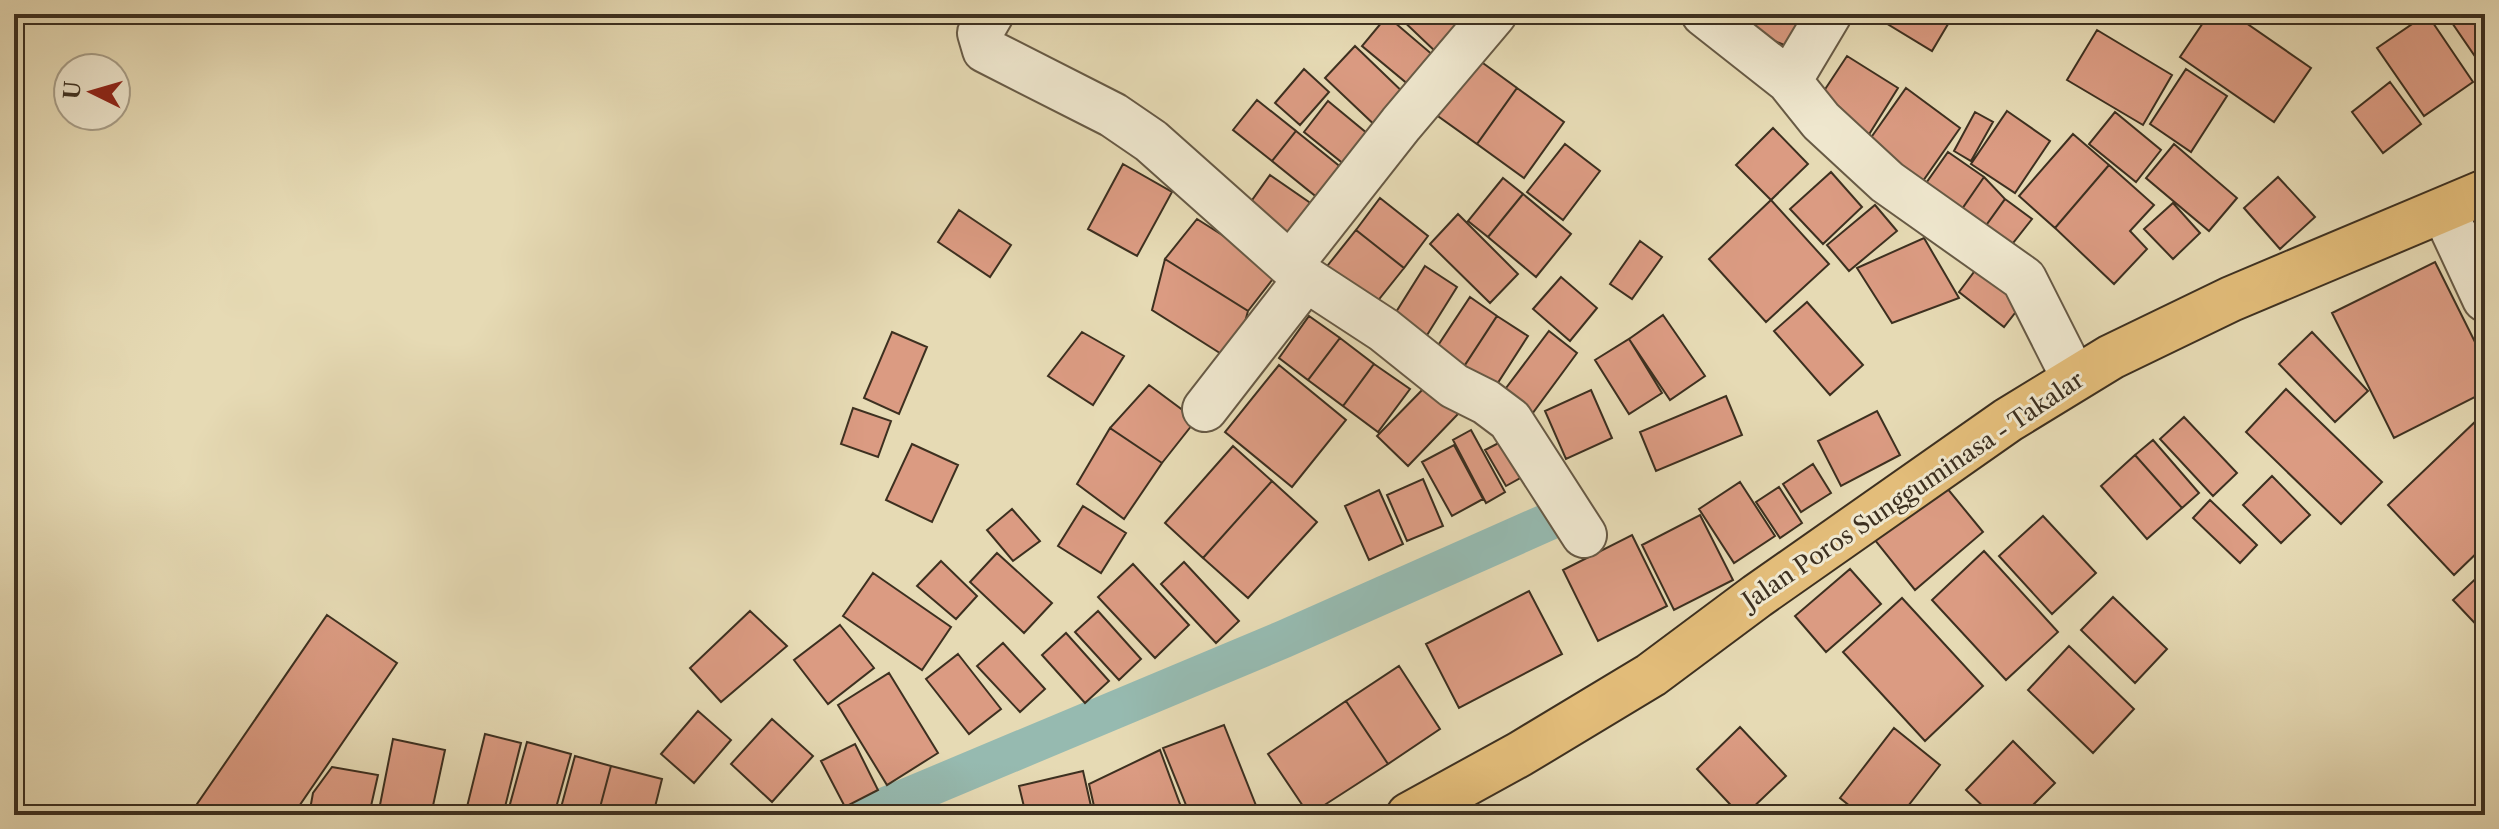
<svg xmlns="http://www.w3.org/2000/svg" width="2499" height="829" font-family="'Libre Caslon Text',serif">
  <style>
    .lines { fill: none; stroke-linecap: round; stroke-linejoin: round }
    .canal { stroke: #96bab0; stroke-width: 38 }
    .building { fill: #db9b82; stroke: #3d3020; stroke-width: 2 }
    .minor-casing { stroke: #675a45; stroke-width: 48 }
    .highway-casing { stroke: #3d3020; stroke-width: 48 }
    .minor { stroke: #efe7ce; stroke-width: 44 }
    .highway { stroke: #e3bd7a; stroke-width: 44 }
    .labels { text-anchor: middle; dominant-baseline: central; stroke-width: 6; stroke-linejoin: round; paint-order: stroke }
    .street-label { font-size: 24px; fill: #3d3020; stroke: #efe7ce }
  </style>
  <rect width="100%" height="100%" fill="#e6dab4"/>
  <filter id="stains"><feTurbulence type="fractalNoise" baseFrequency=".0025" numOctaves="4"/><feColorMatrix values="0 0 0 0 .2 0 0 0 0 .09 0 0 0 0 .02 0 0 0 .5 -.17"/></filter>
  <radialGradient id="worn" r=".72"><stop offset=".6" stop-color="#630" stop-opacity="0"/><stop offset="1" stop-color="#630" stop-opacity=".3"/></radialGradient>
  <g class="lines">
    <path class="canal" d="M864,815L1284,639L1550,521"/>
  </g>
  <path class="building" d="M1396,14H1466L1438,54Z
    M1729,14H1814L1798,51L1726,20Z
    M1871,14H1954L1932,51Z
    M2209,14H2233L2311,68L2274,122L2180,57Z
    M2427,14L2473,82L2424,116L2377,48Z
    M2446,14H2485V71Z
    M1387,16L1434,56L1409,85L1362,46Z
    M2097,30L2172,75L2143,125L2067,80Z
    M1355,46L1410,99L1380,130L1325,78Z
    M1847,56L1898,88L1863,144L1814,106Z
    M1476,58L1517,88L1477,144L1435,114Z
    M1304,69L1329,92L1300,125L1275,103Z
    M2186,69L2227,96L2191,152L2150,124Z
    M2390,82L2421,124L2383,153L2352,112Z
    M1517,88L1564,122L1524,178L1477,144Z
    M1906,88L1960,128L1918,188L1863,149Z
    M1257,100L1296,131L1272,161L1233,130Z
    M1328,101L1374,139L1350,169L1304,132Z
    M2007,111L2050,141L2015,193L1971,164Z
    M1975,112L1993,122L1971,161L1954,151Z
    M2115,112L2161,150L2136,182L2089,144Z
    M1773,128L1808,164L1771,200L1736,165Z
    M1296,131L1353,177L1329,207L1272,161Z
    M2073,134L2109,165L2055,228L2019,196Z
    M1565,144L1600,171L1563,220L1527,192Z
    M2174,144L2237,198L2209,231L2146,178Z
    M1948,152L1984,177L1953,222L1917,196Z
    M1123,164L1172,192L1137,256L1088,229Z
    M2109,165L2154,205L2130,231L2147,249L2114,284L2055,228Z
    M1831,172L1862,207L1823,244L1790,209Z
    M1270,175L1322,211L1292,254L1240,217Z
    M1984,177L2005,199L1977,238L1953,222Z
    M2278,177L2315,217L2280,249L2244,208Z
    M1503,178L1523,194L1488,237L1468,221Z
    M1523,194L1571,234L1536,277L1488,237Z
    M1380,198L1428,236L1404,268L1356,230Z
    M2005,199L2032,219L2002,257L1977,238Z
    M1771,200L1829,264L1766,322L1709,259Z
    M2173,203L2200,233L2173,259L2144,229Z
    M1875,205L1897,231L1849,271L1827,245Z
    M959,210L1011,245L990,277L938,242Z
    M1458,214L1518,274L1490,303L1430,244Z
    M1197,219L1279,271L1248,311L1165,259Z
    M1356,230L1404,268L1372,308L1324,270Z
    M1924,238L1959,298L1892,323L1857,268Z
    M1640,241L1662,257L1632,299L1610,284Z
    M1165,259L1248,311L1234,362L1152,310Z
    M2435,262L2485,362V392L2394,438L2332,313Z
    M1425,266L1457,287L1419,348L1386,328Z
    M1977,268L2022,304L2004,327L1959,292Z
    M1561,277L1597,308L1570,341L1533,309Z
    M1470,297L1497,316L1461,371L1433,353Z
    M1807,302L1863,365L1830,395L1774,331Z
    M1663,315L1705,376L1670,400L1629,339Z
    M1309,316L1340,338L1308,380L1279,358Z
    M1497,316L1528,336L1492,392L1461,371Z
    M1549,331L1577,353L1532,414L1503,392Z
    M892,332L927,347L899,414L864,398Z
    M1082,332L1124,356L1093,405L1048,376Z
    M2312,332L2368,391L2335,422L2279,364Z
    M1340,338L1374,364L1343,406L1308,380Z
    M1629,339L1662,393L1629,414L1595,360Z
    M1374,364L1410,389L1378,432L1343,406Z
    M1279,365L1346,420L1292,487L1225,432Z
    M1429,383L1459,413L1408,466L1377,436Z
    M1149,385L1196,420L1162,463L1110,428Z
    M2286,389L2382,482L2341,524L2246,432Z
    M1591,390L1612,438L1566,459L1545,411Z
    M1726,396L1742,435L1656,471L1640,432Z
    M853,408L891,421L878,457L841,444Z
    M1877,411L1900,455L1841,486L1818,441Z
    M2184,417L2237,473L2213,496L2160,439Z
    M2478,419L2485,426V545L2454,575L2388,505Z
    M1110,428L1162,463L1124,519L1077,484Z
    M1471,430L1505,492L1486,503L1453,440Z
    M1514,435L1533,471L1506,486L1485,450Z
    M2153,440L2199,493L2182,508L2135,455Z
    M912,444L958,465L932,522L886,500Z
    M1454,445L1483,499L1452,516L1422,462Z
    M1233,446L1272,481L1203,558L1165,523Z
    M2135,455L2182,508L2147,539L2101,486Z
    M1813,464L1831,493L1801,512L1783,484Z
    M2272,476L2310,515L2281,543L2243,505Z
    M1423,479L1443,526L1407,541L1387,495Z
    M1272,481L1317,522L1248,598L1203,558Z
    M1740,482L1775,536L1734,563L1699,509Z
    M1942,482L1983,532L1915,590L1874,539Z
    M1779,487L1802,523L1780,538L1756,502Z
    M1379,490L1403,544L1369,560L1345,506Z
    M2210,500L2257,545L2240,563L2193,518Z
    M1083,506L1126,533L1101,573L1058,546Z
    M1012,509L1040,541L1013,561L987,530Z
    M1700,515L1733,580L1674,610L1642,545Z
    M2043,516L2096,573L2052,614L1999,556Z
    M1632,535L1667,606L1598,641L1563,570Z
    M1984,551L2058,632L2006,680L1932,600Z
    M997,553L1052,603L1024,633L970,582Z
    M941,561L977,596L956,619L917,586Z
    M1184,562L1239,621L1216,643L1161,584Z
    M1133,564L1189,625L1155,658L1098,597Z
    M1850,569L1881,604L1826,652L1795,616Z
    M2485,570V634L2453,600Z
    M873,573L951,627L922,670L843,616Z
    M1529,591L1562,654L1459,708L1426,644Z
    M2113,597L2167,649L2135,683L2081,630Z
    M1902,598L1983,686L1925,741L1843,652Z
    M750,611L787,646L721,702L690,668Z
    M1098,611L1141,659L1119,680L1075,632Z
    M327,615L397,663L293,815H213L197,804Z
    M840,625L874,668L828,704L794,660Z
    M1066,633L1109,681L1085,703L1042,655Z
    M1003,643L1045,689L1020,712L977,666Z
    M2069,646L2134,709L2093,753L2028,690Z
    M958,654L1001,709L969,734L926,679Z
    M1399,666L1440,729L1388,764L1346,701Z
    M889,673L938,753L887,785L838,705Z
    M1346,701L1388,764L1309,815L1268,754Z
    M698,711L731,740L694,783L661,754Z
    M772,719L813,756L772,802L731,764Z
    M1224,725L1259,813L1190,815L1163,748Z
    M1740,727L1786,776L1745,815H1740L1697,769Z
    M1894,728L1940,765L1901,815H1861L1840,798Z
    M485,734L521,743L503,815H465Z
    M393,739L445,750L431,815H378Z
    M2013,741L2055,783L2023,815H1992L1966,790Z
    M527,742L571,754L554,815H507Z
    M855,744L878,790L845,807L821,761Z
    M1160,750L1184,815H1096L1089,784Z
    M575,756L611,766L598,815H559Z
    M611,766L662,779L653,815H598Z
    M332,767L378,775L369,815H309L313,793Z
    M1083,771L1093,815H1026L1019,786Z"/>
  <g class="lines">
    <defs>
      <path id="minor" d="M991,14L980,33L985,50L1113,115L1151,141L1306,279L1205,409
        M1704,14L1789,81L1821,121L1887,182L2024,279L2074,378
        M1789,81L1829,14
        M2444,211L2485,299
        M1290,265L1401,124L1494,14
        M1306,279L1384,330L1454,386L1486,402L1510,420L1584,535"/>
      <path id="highway" d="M1409,815L1520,754L1651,675L1757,596L2008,420L2111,357L2231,299L2485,192"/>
    </defs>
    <use href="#minor" class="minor-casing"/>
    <use href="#highway" class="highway-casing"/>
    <use href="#minor" class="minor"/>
    <use href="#highway" class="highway"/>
  </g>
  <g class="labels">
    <g class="street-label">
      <text transform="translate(1913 490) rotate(-34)">Jalan Poros Sungguminasa - Takalar</text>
    </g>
  </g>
  <rect width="2499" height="829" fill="none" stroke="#e6dab4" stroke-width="48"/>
  <rect x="16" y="16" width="2467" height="797" fill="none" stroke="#3d3020" stroke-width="4"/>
  <rect x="24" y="24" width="2451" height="781" fill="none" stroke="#3d3020" stroke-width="2"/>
  <g transform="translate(92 92) rotate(275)"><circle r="38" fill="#efe7ce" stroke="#a89e88" stroke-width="2"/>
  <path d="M0-6L14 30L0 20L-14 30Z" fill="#8f2418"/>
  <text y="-12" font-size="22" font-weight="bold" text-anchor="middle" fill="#3d3020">U</text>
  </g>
  <rect width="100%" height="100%" filter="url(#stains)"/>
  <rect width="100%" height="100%" fill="url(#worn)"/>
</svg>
